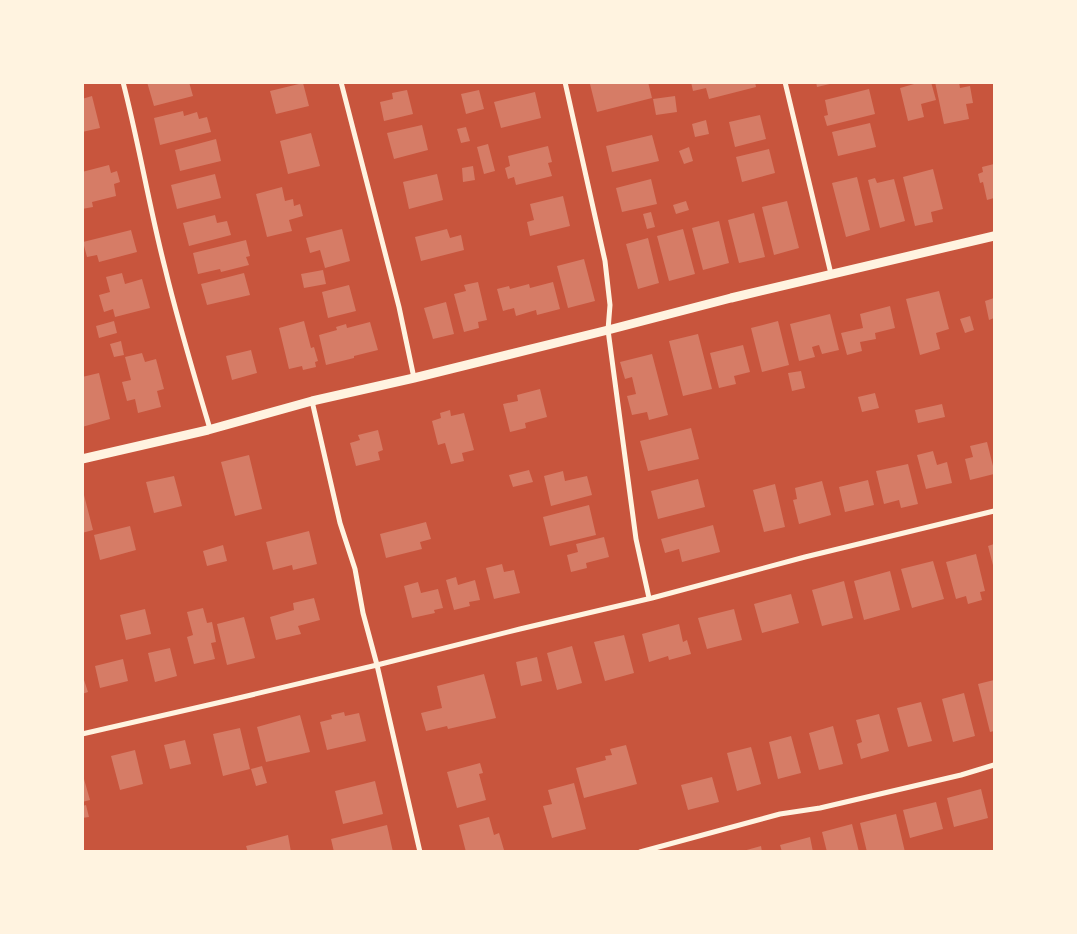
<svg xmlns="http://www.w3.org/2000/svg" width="1077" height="934" font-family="'DejaVu Sans',sans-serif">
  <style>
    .building { fill: #d67c66 }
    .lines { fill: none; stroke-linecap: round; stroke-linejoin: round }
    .minor { stroke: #fff3e0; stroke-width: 5 }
    .tertiary { stroke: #fff3e0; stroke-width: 9 }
  </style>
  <rect width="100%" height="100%" fill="#c8553d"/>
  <path class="building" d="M147,82H189L193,96L154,106Z
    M596,82H648L652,98L597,112L590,84Z
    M691,82H755L756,87L709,99L706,88L693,91Z
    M816,82H834V83L817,87Z
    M921,82H931L936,100L921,104L924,117L908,121L900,88Z
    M935,82H959L960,88L970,86L973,103L966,104L969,119L944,124Z
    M303,83L309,106L276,114L270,91Z
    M869,89L875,114L827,126L824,116L828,115L825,100Z
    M407,90L413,114L384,121L380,102L393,99L392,93Z
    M479,90L484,109L466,114L461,94Z
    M535,92L541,118L501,128L494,102Z
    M92,96L100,128L82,132V99Z
    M675,96L677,112L656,115L653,99Z
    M183,111L184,116L197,112L199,119L207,117L211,132L160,145L154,118Z
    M760,115L766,139L735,147L729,122Z
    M706,120L709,134L695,137L692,124Z
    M870,123L876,147L838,156L832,132Z
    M422,125L428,150L394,159L387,133Z
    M466,127L470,141L461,143L457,129Z
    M311,133L320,166L288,174L280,141Z
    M652,135L659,161L612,172L606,146Z
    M216,139L221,161L180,171L175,150Z
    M488,144L495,171L484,174L477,147Z
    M548,146L552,162L548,163L552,176L516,185L514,177L508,179L505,168L510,166L508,156Z
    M689,147L693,161L684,164L679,151Z
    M769,149L775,173L742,182L736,157Z
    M994,164V198L987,200L983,182L980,183L978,174L983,172L982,167Z
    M109,165L111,173L117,171L120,182L114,184L116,196L92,202L93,207L82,209V172Z
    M473,166L475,180L463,182L462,168Z
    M933,169L943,209L931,212L933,222L915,226L903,177Z
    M215,174L221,198L177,209L171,185Z
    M437,174L443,200L409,209L403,182Z
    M857,177L870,230L846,237L832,183Z
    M875,178L877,183L894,179L905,221L880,228L868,180Z
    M651,179L657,204L622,212L616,188Z
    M282,187L285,201L293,199L294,206L300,204L303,216L289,220L292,231L267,237L256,194Z
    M563,196L570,226L530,236L527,222L534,220L530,204Z
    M686,201L689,210L676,214L673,205Z
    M787,201L799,248L774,255L762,207Z
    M651,212L655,227L647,229L643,214Z
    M754,213L765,257L739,263L728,220Z
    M215,215L217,223L227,221L231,235L189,246L183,223Z
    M719,221L729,263L703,270L692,228Z
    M342,229L350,261L325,268L320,250L310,253L306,238Z
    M447,229L450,238L461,235L464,250L421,261L415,237Z
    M683,229L695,274L669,281L657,236Z
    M131,230L137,252L99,262L97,255L87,257L83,242Z
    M648,238L659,283L638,289L626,244Z
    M246,240L250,256L246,257L249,265L221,272L220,269L198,274L193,253Z
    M584,259L595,301L568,308L557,266Z
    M323,270L326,284L304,288L301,274Z
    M122,273L125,284L142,279L150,308L115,317L113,309L104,312L99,295L110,292L106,277Z
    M244,273L250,295L207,305L201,284Z
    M478,282L487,320L478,322L479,328L464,332L454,294L466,291L464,285Z
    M553,282L560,309L537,315L536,310L516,316L514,308L503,311L497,289L509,286L510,289L529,284L530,288Z
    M349,285L356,311L328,318L322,292Z
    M939,291L949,329L936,333L940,349L920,355L906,299Z
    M994,298V318L989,320L985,301Z
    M446,302L454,334L433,339L424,308Z
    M890,306L895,328L875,333L876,339L860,342L862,351L847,355L841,333L863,328L860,314Z
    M830,314L839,350L822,354L819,345L812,347L815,357L799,361L790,324Z
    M970,316L974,330L965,333L960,319Z
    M114,321L117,333L99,338L96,326Z
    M304,321L311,348L314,347L318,361L315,362L316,367L303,370L302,366L289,369L279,328Z
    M778,321L789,365L762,372L751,328Z
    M370,322L378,350L354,356V358L326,365L319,335L337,330L336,327L346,324L347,328Z
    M698,334L712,389L683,396L669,341Z
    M121,341L124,355L114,357L110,344Z
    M743,345L750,372L734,376L736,384L719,388L710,353Z
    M251,350L257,373L232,380L226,356Z
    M142,353L145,362L156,359L164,389L157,391L161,407L138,413L135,399L127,401L122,382L131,380L125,357Z
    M652,354L668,415L649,420L647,412L632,415L627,396L636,394L632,377L625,379L620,362Z
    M801,371L805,388L792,391L788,373Z
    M99,373L110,419L82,427V377Z
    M540,389L547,417L525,423L526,428L510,432L503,404L518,401L517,395Z
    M875,393L879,408L862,412L858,397Z
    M942,404L945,417L918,423L915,410Z
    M450,410L451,416L464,413L474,450L462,453L464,461L451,464L445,443L438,445L432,421L441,418L440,413Z
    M691,428L699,459L648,471L640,441Z
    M378,430L383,450L378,452L380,460L356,466L350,443L360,440L358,435Z
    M987,442L994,470V474L970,480L965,459L973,457L970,446Z
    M933,451L937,465L947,462L952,483L926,489L917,455Z
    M249,455L262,509L235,516L221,462Z
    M908,464L918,504L901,508L899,500L884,504L876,471Z
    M529,470L533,482L513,487L509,475Z
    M563,471L565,481L587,476L592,495L551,506L544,476Z
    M174,476L182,506L154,513L146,482Z
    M698,479L705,507L658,519L651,491Z
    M868,480L874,505L845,512L839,487Z
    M822,481L831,515L799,524L793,500L797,499L795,488Z
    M775,484L785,527L764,532L753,490Z
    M84,495L93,530L82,533V496Z
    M589,505L596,535L550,546L543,517Z
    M426,522L431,539L420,542L422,549L386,558L380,534Z
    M713,525L720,552L682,562L679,549L665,553L661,539Z
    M130,526L136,550L100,560L94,535Z
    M309,531L317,564L293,570L292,565L273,570L266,542Z
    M604,537L609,557L586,563L587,568L571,572L567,555L578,552L576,544Z
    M994,544V569L988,546Z
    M223,545L227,561L207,566L203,551Z
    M976,554L985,591L980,592L982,600L968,604L966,596L956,599L946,562Z
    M933,561L944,599L912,608L901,569Z
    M502,564L504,572L514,570L520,593L494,599L486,568Z
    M890,571L900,610L864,620L854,581Z
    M456,577L458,585L475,580L480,600L469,602L470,606L454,610L446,580Z
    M844,581L853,618L822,626L812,590Z
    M418,582L421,593L438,589L443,608L434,610L435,613L412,618L404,586Z
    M791,594L799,623L762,633L754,604Z
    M314,598L320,620L298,626L301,634L276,640L270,617L294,610L293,603Z
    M203,608L207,623L212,622L216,642L211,643L215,659L194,664L187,637L193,635L187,612Z
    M145,609L151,634L126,640L120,615Z
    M734,609L742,640L707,649L698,618Z
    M244,617L255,658L227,665L217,624Z
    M679,624L683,642L687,640L691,654L669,660L668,656L649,662L642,634Z
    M624,635L634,673L605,681L594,642Z
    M572,646L582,683L557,690L547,653Z
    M170,648L177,676L155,682L148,653Z
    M537,657L542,681L521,686L516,662Z
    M123,659L128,681L100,688L95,666Z
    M82,674L88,692L82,694Z
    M484,674L496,718L448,729L447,726L426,731L421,713L442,708L437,686Z
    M994,680V731L990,732L978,684Z
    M964,693L975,736L953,742L942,699Z
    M921,702L932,741L908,747L897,708Z
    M344,712L345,716L359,713L366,741L327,750L320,722L332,719L331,715Z
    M879,714L889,751L861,759L857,744L862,742L856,720Z
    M300,715L310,752L266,762L257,727Z
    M833,726L843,764L819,770L809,733Z
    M240,728L250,769L223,776L213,734Z
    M791,736L801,773L778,779L769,742Z
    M185,740L191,764L170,769L164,745Z
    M626,745L637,784L584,798L576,768L606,760L605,756L612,755L610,749Z
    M751,747L761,784L737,791L727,753Z
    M135,750L143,784L120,790L111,756Z
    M480,763L483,773L479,774L486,800L457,808L447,772Z
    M262,766L267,783L256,786L251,769Z
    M82,772L90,800L82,802Z
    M712,777L719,802L688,810L681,785Z
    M375,781L383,814L343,824L335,791Z
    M574,783L586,829L552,838L543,806L552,804L548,790Z
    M981,789L988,818L954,827L947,798Z
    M936,802L943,829L910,838L903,810Z
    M86,805L89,817L82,818V806Z
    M896,814L905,852H867L860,823Z
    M489,817L494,835L499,833L504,850L498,852H466L459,825Z
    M852,824L859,852H827L822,832Z
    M387,825L393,852H334L331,839Z
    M288,835L291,852H248L246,846Z
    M810,837L813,852H782L780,845Z
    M761,846L762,852H743V851Z"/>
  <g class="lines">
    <path class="minor" d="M123,82C139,144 149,206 165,268C178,322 194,375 210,429
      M341,82L399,307L414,378
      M565,82L605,261L610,305L608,330L636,539L649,598
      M785,82L831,274
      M312,401L340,523L355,569L363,613L377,665L420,852
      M82,734L230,700L377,665L520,629L652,598L805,557L994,511
      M640,852L780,814L820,808L961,775L994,765"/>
    <path class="tertiary" d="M82,459L208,430L312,401L414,378L608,330L731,298L994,236"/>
  </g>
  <rect width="1077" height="934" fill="none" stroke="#fff3e0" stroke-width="168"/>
</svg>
